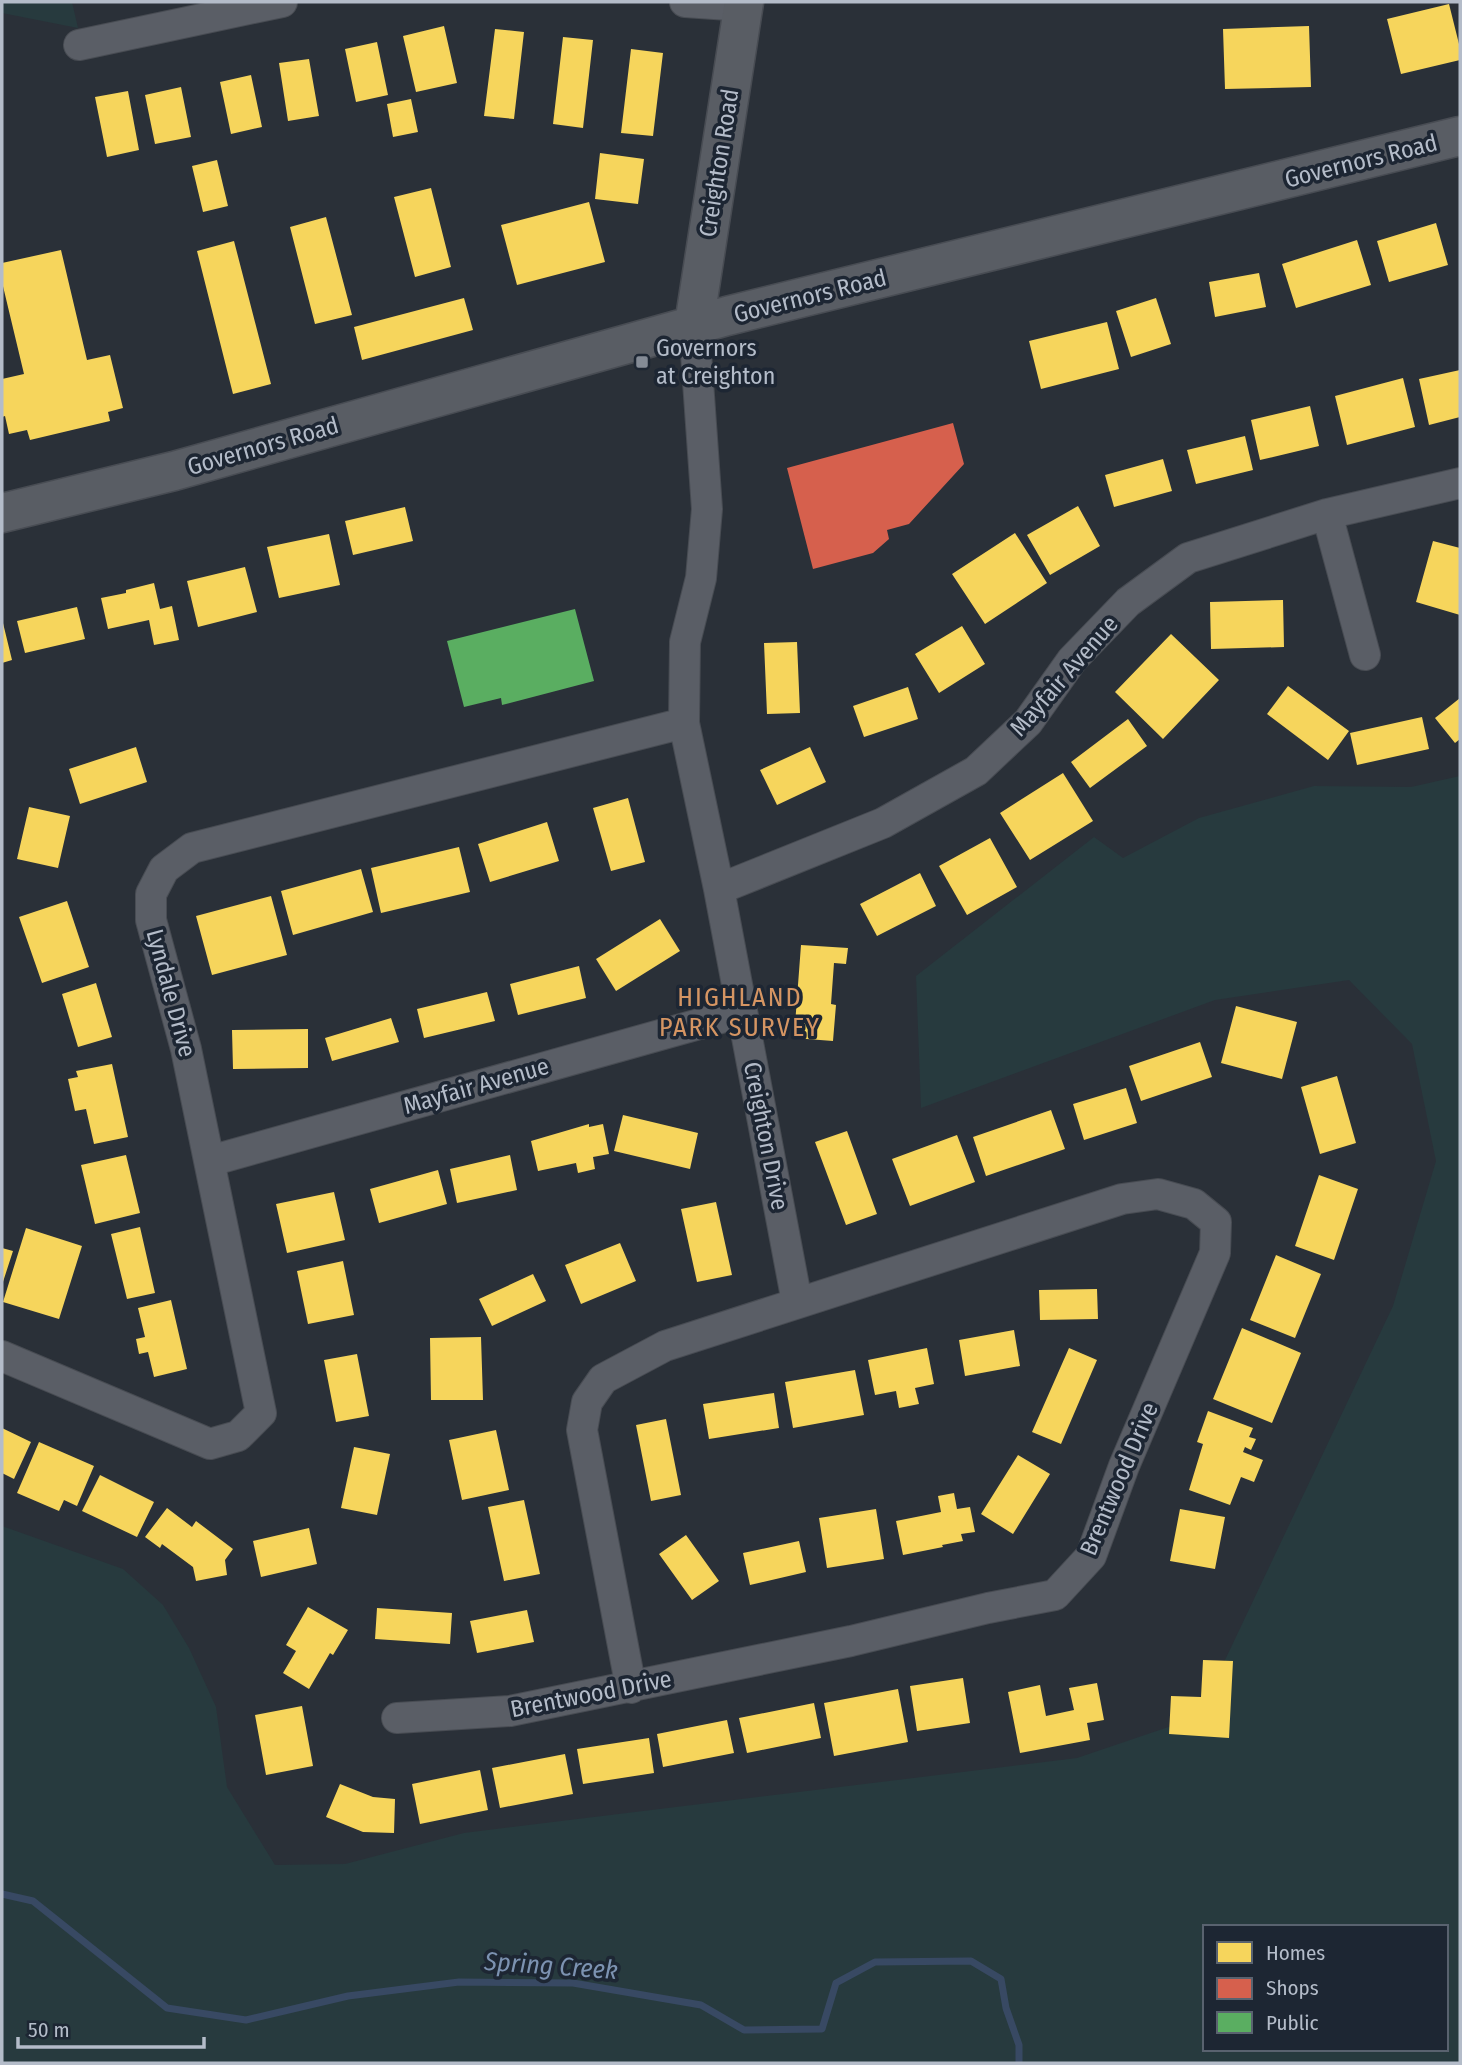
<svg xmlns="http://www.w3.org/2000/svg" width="1462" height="2065" font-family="'Fira Sans Condensed',sans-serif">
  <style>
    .green { fill: #273a3e; fill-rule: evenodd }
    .homes { fill: #f6d55c }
    .shops { fill: #d6604d }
    .public { fill: #5aae61 }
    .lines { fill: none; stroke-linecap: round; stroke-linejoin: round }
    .stream { stroke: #384963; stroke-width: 7 }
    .street-casing { stroke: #484c53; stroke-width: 32 }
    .secondary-casing { stroke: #484c53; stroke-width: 41 }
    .street { stroke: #5a5e66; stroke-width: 30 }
    .secondary { stroke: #595d64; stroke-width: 38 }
    .poi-dot { fill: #848b96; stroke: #1d2633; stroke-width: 2.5 }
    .labels { text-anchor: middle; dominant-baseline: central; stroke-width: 7; stroke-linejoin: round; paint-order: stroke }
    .street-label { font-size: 24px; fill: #b4bcc9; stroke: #1d2633 }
    .poi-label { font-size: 24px; fill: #b4bcc9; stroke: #1d2633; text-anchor: start }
    .neighbourhood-label { font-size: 26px; letter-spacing: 2px; fill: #d59563; stroke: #1d2633 }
    .water-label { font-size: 26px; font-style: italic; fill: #7c92b1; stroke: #1d2633 }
  </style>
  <rect width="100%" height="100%" fill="#2a3038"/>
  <path class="green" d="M2,2H72L78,28L2,13Z
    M1460,776V2063H2V1526L123,1569L163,1605L189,1648L216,1707L227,1787L275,1865L345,1864L464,1833L1077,1758L1198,1717L1393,1306L1436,1161L1412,1044L1349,980L1215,1000L921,1108L916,976L1094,837L1123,858L1199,818L1314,786L1411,787ZM1205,1927H1446V2049H1205Z"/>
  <path class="homes" d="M1449,4L1460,48V60L1401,74L1387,19Z
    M444,26L457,83L416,92L403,36Z
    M1309,26L1311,87L1225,89L1223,29Z
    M495,29L524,32L514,119L484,116Z
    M563,37L593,40L583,128L553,124Z
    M377,42L388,95L356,102L345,49Z
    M631,49L663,53L653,136L621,133Z
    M309,59L319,116L288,121L279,63Z
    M251,75L262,127L231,134L220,82Z
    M181,87L191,137L155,144L145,95Z
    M128,91L139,150L107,157L95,97Z
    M411,99L418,132L393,137L387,104Z
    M600,153L644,159L638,204L595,199Z
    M217,160L228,206L203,212L192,166Z
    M431,188L451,267L415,277L394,197Z
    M589,202L605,262L517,285L501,225Z
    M326,217L352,315L315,324L290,227Z
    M1436,223L1448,265L1389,282L1377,241Z
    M1357,240L1371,285L1296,308L1282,264Z
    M234,241L271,384L233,394L197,251Z
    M61,250L87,360L110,355L123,408L108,412L110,421L30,440L27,430L9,434L5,416L2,417V379L24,374L2,282V263Z
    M1259,273L1266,307L1215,317L1209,282Z
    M464,298L473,330L362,360L354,327Z
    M1156,298L1171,344L1131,357L1116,311Z
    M1107,322L1119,369L1041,389L1029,341Z
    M1460,370V417L1429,425L1419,379Z
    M1403,378L1415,427L1347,445L1335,396Z
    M1310,406L1319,446L1260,460L1251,420Z
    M1245,436L1253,470L1196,484L1187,450Z
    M1163,459L1172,491L1114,507L1105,475Z
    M1078,506L1100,546L1050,575L1027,535Z
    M405,507L413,541L353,555L345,521Z
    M1015,533L1047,583L985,624L952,574Z
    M329,534L340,585L279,598L267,547Z
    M1433,541L1460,548V615L1416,602Z
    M245,567L257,612L198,627L187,581Z
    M154,583L160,609L172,606L179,640L154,645L149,620L108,629L101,598L126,593V590Z
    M1283,600L1284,647L1211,649L1210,602Z
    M77,607L85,639L25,653L17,621Z
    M2,619L12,660L2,663Z
    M962,626L985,664L939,693L915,654Z
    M1171,634L1219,680L1163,739L1115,692Z
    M797,642L800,713L767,714L764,643Z
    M1288,686L1349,731L1328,760L1267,714Z
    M908,687L918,719L864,737L853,706Z
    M1460,698V739L1455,743L1435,718Z
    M1422,717L1429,749L1357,765L1350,733Z
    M1128,719L1147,746L1090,788L1071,762Z
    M136,747L147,782L80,804L69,769Z
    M810,747L826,782L777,805L760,770Z
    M1063,773L1093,821L1030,860L1000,813Z
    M628,798L645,862L611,871L593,808Z
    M29,807L70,816L58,868L17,859Z
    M547,822L559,861L490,882L478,844Z
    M990,838L1017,887L967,915L939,866Z
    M459,847L470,892L381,913L371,868Z
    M361,869L373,912L293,935L281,891Z
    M920,873L936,906L877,936L860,904Z
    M271,896L287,955L212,975L196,916Z
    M67,901L89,967L42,983L19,917Z
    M660,919L680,951L616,991L596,959Z
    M801,945L848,948L846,964L834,963L831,1004L836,1005L833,1041L794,1038Z
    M579,966L586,998L518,1015L510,984Z
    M96,983L112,1037L78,1047L62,994Z
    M487,992L495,1021L424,1038L417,1009Z
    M1236,1006L1297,1022L1282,1079L1221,1063Z
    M391,1018L399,1042L332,1061L325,1038Z
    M308,1029V1068L233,1069L232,1030Z
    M1200,1042L1212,1077L1141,1101L1129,1066Z
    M112,1064L128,1137L94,1144L86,1109L75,1111L68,1079L78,1077L76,1071Z
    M1337,1076L1356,1143L1320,1154L1301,1087Z
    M1126,1088L1137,1123L1084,1140L1073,1104Z
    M1051,1110L1065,1149L986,1176L973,1137Z
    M623,1115L698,1133L690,1169L614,1151Z
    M589,1124V1127L603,1124L609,1154L593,1157L595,1169L578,1173L576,1163L538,1171L531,1141Z
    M847,1131L877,1214L846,1225L815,1142Z
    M957,1135L975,1182L910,1206L892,1159Z
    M126,1155L140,1213L95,1224L81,1165Z
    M510,1155L517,1190L457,1203L450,1169Z
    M438,1170L447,1204L379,1223L370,1189Z
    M1319,1175L1358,1189L1334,1260L1295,1246Z
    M334,1192L345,1240L287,1253L276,1204Z
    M716,1202L732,1275L697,1282L681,1209Z
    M140,1227L155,1293L127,1299L111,1234Z
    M26,1228L82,1246L59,1319L3,1302Z
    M620,1243L636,1281L581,1304L565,1265Z
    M2,1248L13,1251L2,1285Z
    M1276,1255L1321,1274L1295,1338L1250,1320Z
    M343,1261L354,1315L308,1324L297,1271Z
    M533,1274L546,1301L492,1326L479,1299Z
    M1097,1289L1098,1319L1040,1320L1039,1290Z
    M171,1300L187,1369L154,1377L148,1352L139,1354L136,1339L145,1337L138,1308Z
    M1242,1328L1301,1353L1272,1423L1213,1399Z
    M1014,1330L1020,1366L965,1376L959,1340Z
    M481,1337L483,1400H431L430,1338Z
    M927,1348L934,1384L915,1388L919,1404L899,1408L896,1391L875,1395L868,1360Z
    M1069,1348L1097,1360L1061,1444L1032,1432Z
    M357,1354L369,1416L336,1422L324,1360Z
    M855,1370L864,1415L793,1428L785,1382Z
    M774,1393L779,1428L709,1439L703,1404Z
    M1208,1411L1253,1428L1249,1437L1256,1439L1251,1450L1245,1447L1243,1452L1263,1460L1254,1482L1241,1477L1230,1505L1189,1490L1203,1444L1197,1442Z
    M666,1419L681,1495L651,1501L636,1425Z
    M2,1428L31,1442L14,1479L2,1473Z
    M496,1430L509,1490L462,1500L449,1440Z
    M39,1442L94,1466L77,1506L64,1500L59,1511L17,1493Z
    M354,1447L390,1454L377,1515L341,1508Z
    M1018,1455L1050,1474L1013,1534L981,1514Z
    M100,1475L154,1502L137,1537L82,1511Z
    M954,1493L957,1509L970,1507L975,1532L961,1534L963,1541L942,1545L943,1547L903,1555L896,1521L941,1512L938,1496Z
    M524,1500L540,1574L504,1581L488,1507Z
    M167,1508L192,1527L196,1521L233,1549L225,1560L227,1575L196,1581L193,1567L162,1544L160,1548L145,1537Z
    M876,1509L884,1559L827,1568L819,1518Z
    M1180,1509L1225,1517L1215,1569L1170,1561Z
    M309,1528L317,1564L261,1577L253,1541Z
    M686,1535L719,1581L692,1600L659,1554Z
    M799,1541L806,1572L750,1585L743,1553Z
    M308,1607L348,1630L333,1655L330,1653L309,1689L283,1673L296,1651L286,1645Z
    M377,1608L452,1613L450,1644L375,1639Z
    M527,1610L534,1642L477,1653L470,1621Z
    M1203,1660L1233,1661L1229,1738L1169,1734L1171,1696L1201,1697Z
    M963,1678L970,1723L917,1731L910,1686Z
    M1097,1683L1104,1720L1087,1723L1090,1740L1020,1753L1008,1692L1040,1685L1046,1716L1074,1710L1069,1688Z
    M898,1689L908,1742L834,1756L824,1703Z
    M814,1703L821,1738L747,1753L739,1718Z
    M302,1706L313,1766L266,1775L255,1715Z
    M727,1720L734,1753L663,1767L657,1734Z
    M649,1738L654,1773L583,1784L577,1749Z
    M565,1754L573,1794L500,1808L492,1768Z
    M480,1770L488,1810L420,1824L412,1784Z
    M340,1784L373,1797L395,1799L394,1833L363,1832L326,1817Z"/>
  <path class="shops" d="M953,423L964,464L909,524L887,530L889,539L873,553L813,569L787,468Z"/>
  <path class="public" d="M575,609L594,681L502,705L501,698L464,707L447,641Z"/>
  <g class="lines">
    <path class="stream" d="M2,1894L33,1901L167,2008L246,2020L348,1996L459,1982L573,1983L701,2005L744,2030L822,2029L836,1983L875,1962L971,1961L1001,1979L1006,2008L1019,2045V2063"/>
    <defs>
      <path id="street" d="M685,2L744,6
        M79,45L282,2
        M694,325L707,509L701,578L685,642L684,723L719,889L797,1302
        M1327,514L1365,655
        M719,889L883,823L976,771L1028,722L1072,660L1128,602L1188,558L1327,514L1460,483
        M210,1161L742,1012
        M2,1356L210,1444L238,1436L261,1413L186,1049L151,920V894L164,869L192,848L684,723
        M397,1718L510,1711L851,1641L988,1608L1055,1595L1091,1556L1124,1466L1215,1253L1216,1222L1194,1204L1158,1194L1122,1199L665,1346L603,1379L587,1402L582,1430L631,1688"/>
      <path id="secondary" d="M694,325L744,2
        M2,513L174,471L727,316L1460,136"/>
    </defs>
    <use href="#street" class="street-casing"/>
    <use href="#secondary" class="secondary-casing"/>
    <use href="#street" class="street"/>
    <use href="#secondary" class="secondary"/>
  </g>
  <rect class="poi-dot" x="635" y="355" width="14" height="14" rx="3.5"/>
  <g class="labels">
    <g class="street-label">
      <text transform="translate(1361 161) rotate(-14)">Governors Road</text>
      <text transform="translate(719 163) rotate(-81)">Creighton Road</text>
      <text transform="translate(810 296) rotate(-14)">Governors Road</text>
      <text transform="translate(263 446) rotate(-16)">Governors Road</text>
      <text transform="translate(1064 676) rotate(-49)">Mayfair Avenue</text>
      <text transform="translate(171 993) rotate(75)">Lyndale Drive</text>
      <text transform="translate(476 1086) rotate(-16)">Mayfair Avenue</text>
      <text transform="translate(766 1136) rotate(79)">Creighton Drive</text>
      <text transform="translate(1119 1479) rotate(-67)">Brentwood Drive</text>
      <text transform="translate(591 1694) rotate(-11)">Brentwood Drive</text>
    </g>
    <g class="poi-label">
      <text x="656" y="348">Governors<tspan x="656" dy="28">at Creighton</tspan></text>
    </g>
    <g class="neighbourhood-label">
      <text x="740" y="997">HIGHLAND<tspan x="740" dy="30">PARK SURVEY</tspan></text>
    </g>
    <g class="water-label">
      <text transform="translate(551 1966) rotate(4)">Spring Creek</text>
    </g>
  </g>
  <rect width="1462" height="2065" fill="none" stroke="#b4bcc9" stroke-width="7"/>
  <rect x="1203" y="1925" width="245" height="126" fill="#1d2633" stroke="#59626f" stroke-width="2"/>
  <rect x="1217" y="1942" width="35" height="21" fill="#f6d55c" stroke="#59626f" stroke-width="2"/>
  <text x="1266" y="1960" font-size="21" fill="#b4bcc9">Homes</text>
  <rect x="1217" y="1978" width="35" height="21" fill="#d6604d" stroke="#59626f" stroke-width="2"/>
  <text x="1266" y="1995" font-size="21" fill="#b4bcc9">Shops</text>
  <rect x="1217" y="2012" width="35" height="21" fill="#5aae61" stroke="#59626f" stroke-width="2"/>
  <text x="1266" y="2030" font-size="21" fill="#b4bcc9">Public</text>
  <path d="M18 2037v10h186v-10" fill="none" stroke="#b4bcc9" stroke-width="3.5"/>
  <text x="28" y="2037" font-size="21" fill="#b4bcc9" stroke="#1d2633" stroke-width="5" paint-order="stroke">50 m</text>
</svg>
